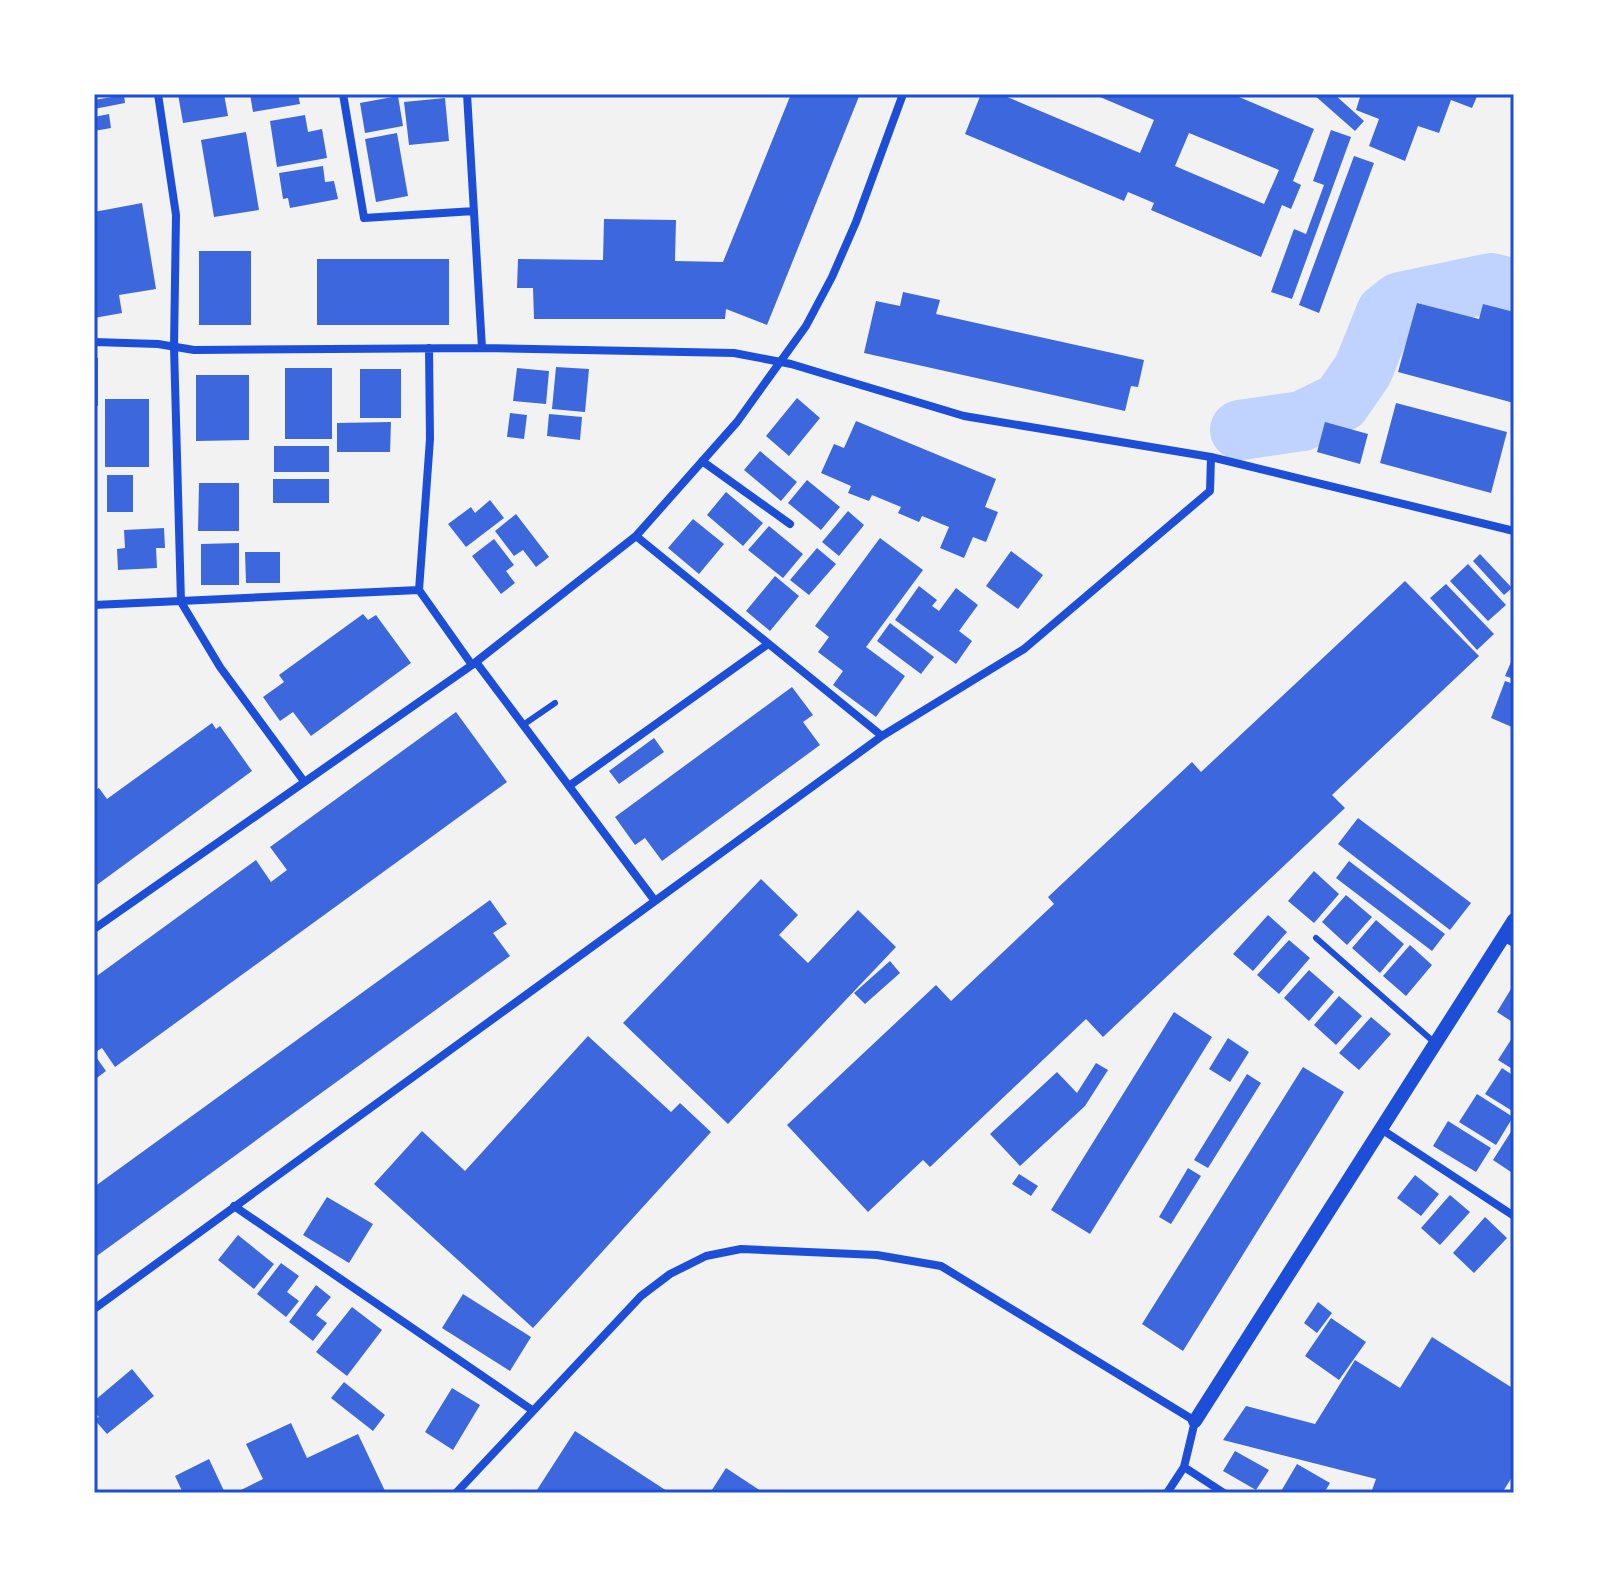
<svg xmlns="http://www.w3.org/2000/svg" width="1608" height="1587" font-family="Inter,sans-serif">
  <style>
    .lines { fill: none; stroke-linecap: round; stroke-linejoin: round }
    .river { stroke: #bfd3fe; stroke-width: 60 }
    .building { fill: #3d67dc; fill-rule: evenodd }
    .service { stroke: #1d4ed8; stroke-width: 6 }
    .minor { stroke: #1d4ed8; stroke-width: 8 }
    .tertiary { stroke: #1d4ed8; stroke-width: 14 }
    .neatline { fill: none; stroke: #1d4ed8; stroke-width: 3 }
  </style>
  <rect width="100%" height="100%" fill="#f2f2f2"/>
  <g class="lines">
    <path class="river" d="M1240,430L1302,421L1341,402L1363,370L1386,313L1400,302L1491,283L1514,289"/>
  </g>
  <path class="building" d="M178,94H224L228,116L183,123Z
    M250,94H298L300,104L253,112Z
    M791,94H860L767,325L726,309L725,319H534L533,288H517L518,259L603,260L604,219L676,220L675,261L723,262Z
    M981,94H1000L1140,153L1154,120L1093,94H1232L1314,129L1293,181L1301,185L1291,209L1282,205L1261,257L1151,210L1154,203L1128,192L1124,201L965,134ZM1189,133L1279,170L1264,204L1175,166Z
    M1313,94H1334L1364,121L1355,131Z
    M1361,94H1478L1472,108L1451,100L1439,133L1418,126L1405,161L1369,146L1379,119L1356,110Z
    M124,95L125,103L94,109V100Z
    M398,96L403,126L365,133L360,103Z
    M445,98L449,141L409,145L404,102Z
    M109,114L111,128L94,131V117Z
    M305,115L308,132L322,129L327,158L277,167L270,121Z
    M1331,130L1351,137L1292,299L1271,292L1294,229L1306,234L1324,185L1313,181Z
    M246,132L259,210L214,217L201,140Z
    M397,133L408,196L376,202L365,139Z
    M1354,156L1374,163L1319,313L1299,305Z
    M323,166L325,182L334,181L338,199L290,208L288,198L283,199L279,173Z
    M142,203L156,289L119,295L122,313L94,318V212Z
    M199,251H251V325H199Z
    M317,259H449V325H317Z
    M903,292L940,300L936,314L1144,360L1138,387L1131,386L1125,411L864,353L876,301L900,306Z
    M1417,303L1479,319L1483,304L1514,312V403L1398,372Z
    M94,358H98V406H94Z
    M556,367L589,369L585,412L552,409Z
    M285,368H332V439H285Z
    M517,368L549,371L546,404L513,401Z
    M360,369H401V418H360Z
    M196,375H249V440L196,441Z
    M797,398L820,418L789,456L766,436Z
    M105,399H149V467H105Z
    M1396,403L1507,432L1491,493L1380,463Z
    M510,413L527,415L524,439L507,437Z
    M549,414L582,417L580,440L547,436Z
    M856,421L996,479L985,507L998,512L986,542L973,537L964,558L940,548L949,527L922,516L919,522L898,513L901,507L872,495L869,501L848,493L851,486L821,473L834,444L844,448Z
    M391,422L390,452H337V423Z
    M1325,422L1368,434L1360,464L1317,452Z
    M274,446H329V472H274Z
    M760,451L797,482L781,501L744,470Z
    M107,475H133V512H107Z
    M273,479H329V503H273Z
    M807,480L840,507L821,530L788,503Z
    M199,483H239V531H198Z
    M726,492L763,523L743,546L707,515Z
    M490,500L504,518L466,547L448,524L471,507L475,513Z
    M848,511L864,525L839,556L822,542Z
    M516,514L549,557L536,567L523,550L514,556L495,531Z
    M693,519L724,544L699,574L668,548Z
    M769,526L803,554L783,578L748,550Z
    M164,528L165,548H156L157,568L118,570L117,549L125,548L124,530Z
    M880,538L923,570L866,647L905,676L876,717L833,685L843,671L818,652L829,637L815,626Z
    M494,539L514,565L506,571L515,583L501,594L472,556Z
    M239,543V585H201V544Z
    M817,548L836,564L809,595L790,580Z
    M1011,551L1043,575L1018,609L986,586Z
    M245,552H280V583H246Z
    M1480,554L1512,588L1504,595L1473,561Z
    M1468,564L1506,605L1488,621L1450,581Z
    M775,576L799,596L770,631L746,611Z
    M1405,581L1479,656L1332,795L1345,808L1103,1037L1086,1019L930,1167L923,1160L868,1212L787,1125L936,985L951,1001L1054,904L1048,897L1192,762L1201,772Z
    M1446,584L1494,634L1477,650L1430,598Z
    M919,586L937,600L932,606L939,611L956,588L978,605L959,631L972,641L956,664L895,620Z
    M363,614L368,620L376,615L411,663L311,736L293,712L280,721L263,697L284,682L279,675Z
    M890,623L934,657L921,674L877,641Z
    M1514,655V679L1505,676Z
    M1505,681L1514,684L1512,727L1491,718Z
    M792,687L813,715L803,722L820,745L662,861L645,838L635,845L615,817Z
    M456,712L507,782L115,1067L102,1048L94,1053V978L256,860L271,882L287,870L270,847Z
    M212,723L216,729L220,726L252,771L94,887V791L99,788L107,799Z
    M654,738L664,752L619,784L609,771Z
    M1358,818L1471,903L1450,930L1338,844Z
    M1349,861L1445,934L1432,951L1336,878Z
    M1314,871L1339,894L1314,923L1288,901Z
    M761,879L798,915L779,935L808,963L858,910L896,947L728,1124L623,1023Z
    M1346,895L1372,917L1347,945L1322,922Z
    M490,900L507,924L493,933L510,956L94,1258V1187Z
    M1268,915L1287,932L1253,971L1233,954Z
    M1376,920L1404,944L1380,973L1352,948Z
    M1289,940L1310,958L1279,994L1257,975Z
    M1410,945L1432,965L1406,996L1383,976Z
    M890,961L900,973L865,1004L854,993Z
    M1309,970L1334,992L1309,1021L1284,998Z
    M1514,984V1023L1497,1012Z
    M1339,996L1362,1016L1336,1045L1314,1025Z
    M1174,1012L1212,1037L1090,1234L1051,1210Z
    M1371,1017L1391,1034L1359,1070L1339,1053Z
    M1514,1035V1070L1498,1060Z
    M588,1036L671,1112L680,1103L711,1132L533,1328L374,1184L422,1131L465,1171Z
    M1228,1038L1249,1052L1230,1082L1209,1069Z
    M94,1054L106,1071L94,1080Z
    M1096,1063L1108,1070L1085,1106L1020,1166L990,1134L1057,1072L1077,1093Z
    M1303,1067L1344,1092L1183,1351L1142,1324Z
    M1502,1068L1514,1076V1112L1485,1094Z
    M1247,1074L1261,1083L1208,1168L1194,1160Z
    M1477,1094L1513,1117L1496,1145L1459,1122Z
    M1448,1121L1491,1148L1476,1172L1433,1146Z
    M1514,1127V1174L1493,1160Z
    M1188,1168L1201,1176L1171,1224L1159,1217Z
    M1019,1174L1038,1186L1031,1196L1012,1184Z
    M1415,1175L1439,1194L1421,1216L1397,1198Z
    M1450,1195L1470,1212L1440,1245L1421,1228Z
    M327,1197L373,1224L349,1263L303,1235Z
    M1485,1217L1507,1238L1474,1273L1453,1253Z
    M238,1235L274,1264L254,1289L218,1260Z
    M281,1263L299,1276L287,1292L299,1301L286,1317L257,1294Z
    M316,1285L331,1297L316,1315L327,1323L313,1341L289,1322Z
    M463,1294L531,1337L510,1371L442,1328Z
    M1318,1302L1332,1313L1317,1333L1304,1323Z
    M352,1307L382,1330L347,1376L316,1352Z
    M1331,1318L1366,1342L1339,1380L1305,1356Z
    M1432,1337L1514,1389V1474L1502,1493H1371L1376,1479L1223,1440L1246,1406L1315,1424L1355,1360L1400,1388Z
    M132,1369L154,1396L107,1434L94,1419L99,1417L94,1412V1401Z
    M344,1382L385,1415L373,1431L331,1398Z
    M452,1388L480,1405L453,1450L425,1432Z
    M291,1423L307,1458L358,1434L386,1493H235L263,1479L246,1444Z
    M575,1431L670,1493H535Z
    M1235,1451L1269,1470L1256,1490L1223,1471Z
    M209,1459L225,1493H183L175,1476Z
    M1297,1464L1330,1483L1324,1493H1280Z
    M726,1468L764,1493H710Z"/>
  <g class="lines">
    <path class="service" d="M523,725L555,703
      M1316,938L1435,1043"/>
    <path class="minor" d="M158,94L176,215L174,347L181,602L220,667L303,780
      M343,94L364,218L474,211
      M467,94L482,348
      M94,342L158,344L194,350L482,348L734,353L791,364L964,416L1211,457L1514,531
      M429,348L430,439L419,590L472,665
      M702,461L790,524
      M636,536L882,736
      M94,605L419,590
      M476,662L655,901
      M569,786L768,644
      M94,929L472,665L636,536L737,422L806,326L832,277L856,222L903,94
      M1503,937L1514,943
      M1381,1129L1514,1216
      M234,1206L532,1410
      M94,1309L882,736L1024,649L1210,491L1211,457
      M1184,1467L1224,1493
      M456,1493L641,1296L670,1274L706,1256L741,1249L877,1255L941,1266L1195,1421L1184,1467L1167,1493"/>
    <path class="tertiary" d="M1195,1421L1514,920"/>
  </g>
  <rect width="1608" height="1587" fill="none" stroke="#ffffff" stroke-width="192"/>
  <rect x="96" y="96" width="1416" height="1395" class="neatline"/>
</svg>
